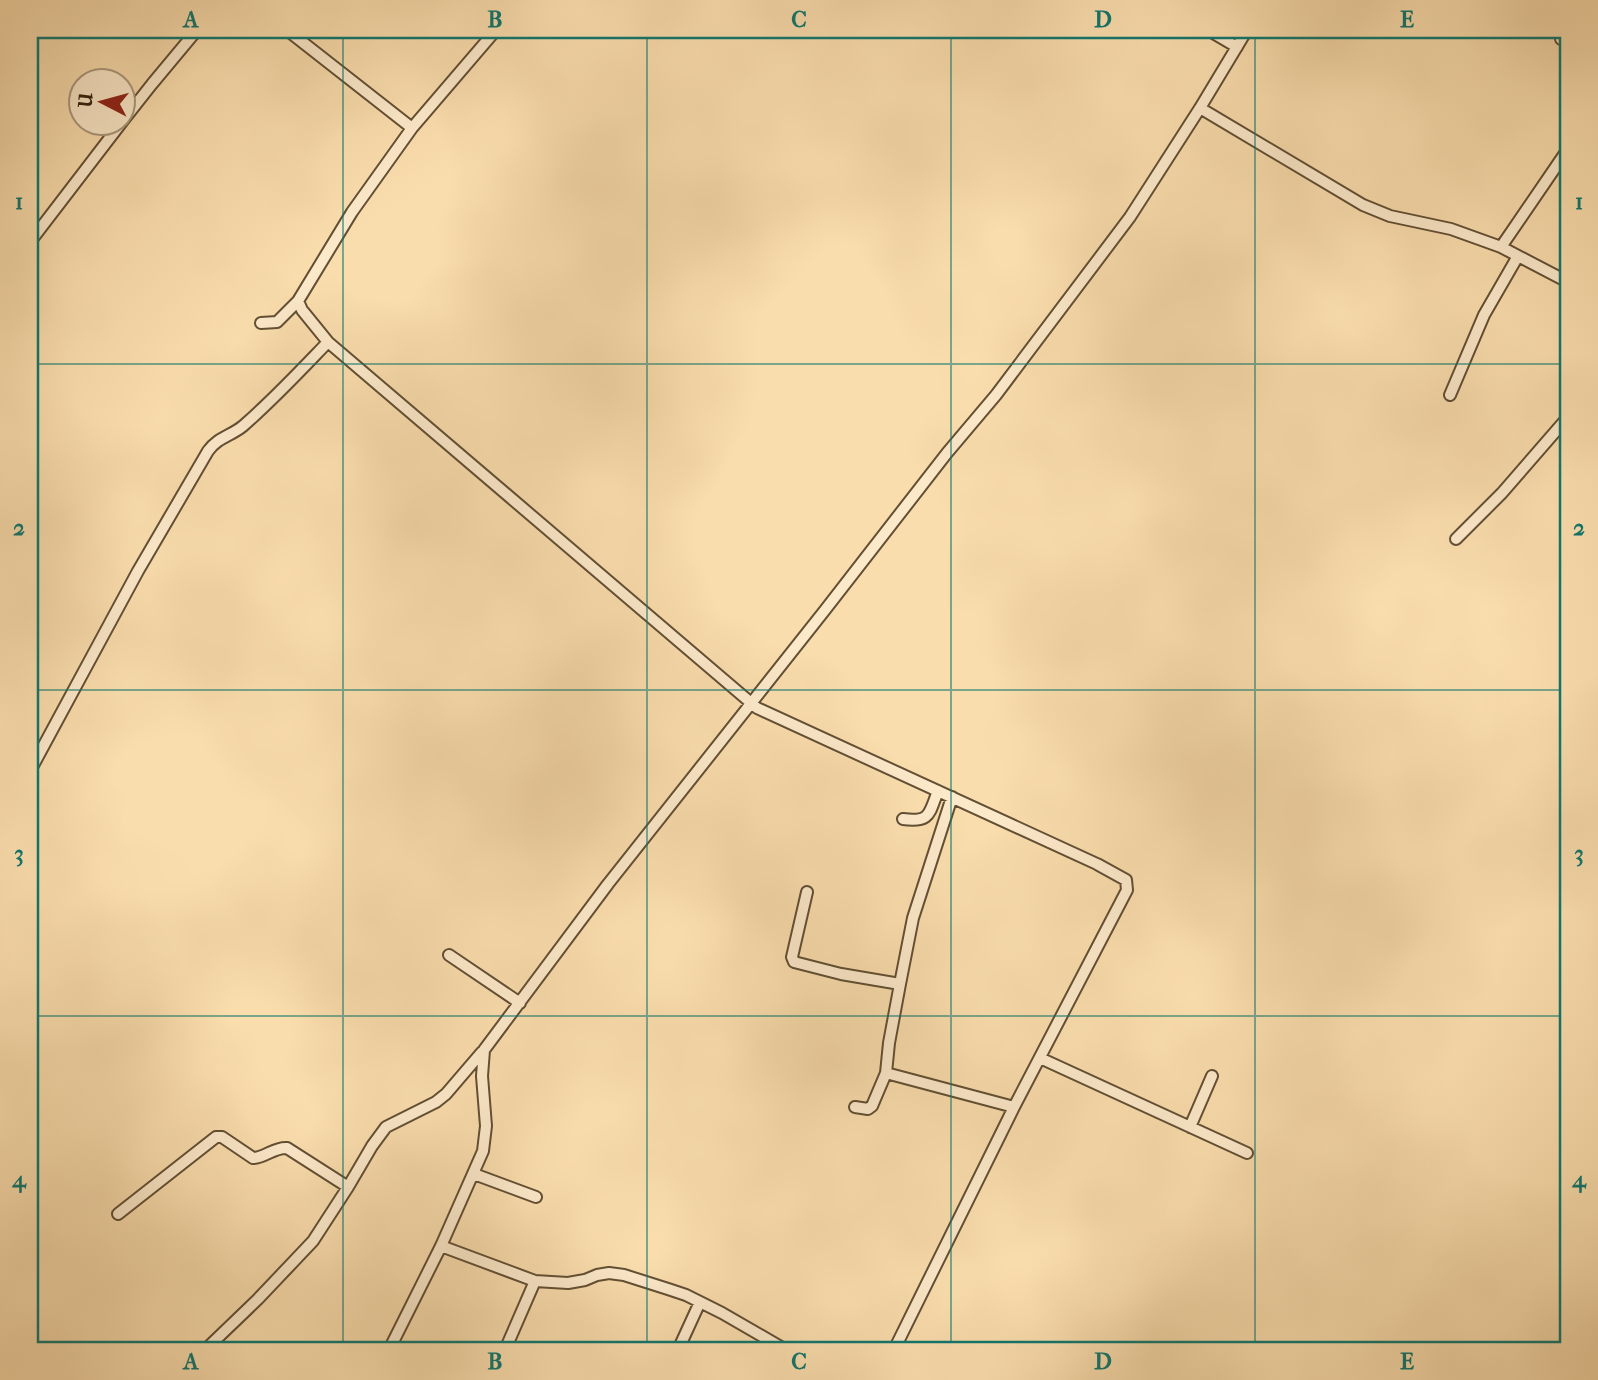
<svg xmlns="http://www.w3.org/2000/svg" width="1598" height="1380" font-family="'IM FELL French Canon',serif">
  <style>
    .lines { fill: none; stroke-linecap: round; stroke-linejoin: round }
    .minor-casing { stroke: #624f34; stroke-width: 14 }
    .minor { stroke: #fce9ca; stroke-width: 10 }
    .grid { fill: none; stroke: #0f766e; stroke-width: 2; stroke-opacity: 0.55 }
    .neatline { fill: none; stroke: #0f766e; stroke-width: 2.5 }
    .grid-label { font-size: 23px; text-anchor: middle; font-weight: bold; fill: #0f766e }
  </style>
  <rect width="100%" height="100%" fill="#faddad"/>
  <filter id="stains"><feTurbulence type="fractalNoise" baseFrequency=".00286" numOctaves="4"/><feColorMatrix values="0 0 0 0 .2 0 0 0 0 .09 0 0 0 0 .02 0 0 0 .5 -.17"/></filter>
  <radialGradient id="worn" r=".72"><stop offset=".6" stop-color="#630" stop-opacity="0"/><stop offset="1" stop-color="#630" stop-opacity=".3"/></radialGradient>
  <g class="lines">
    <defs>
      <path id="minor" d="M287,30L412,128
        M1208,30L1237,47
        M1561,39L1567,30
        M1200,108L1363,205L1390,216L1451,229L1501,247L1568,282
        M122,122L152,84L197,30
        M30,242L122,122
        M1501,247L1568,149
        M298,301L302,310L328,342L757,708L1097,864L1126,880L1127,890L1014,1107L894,1350
        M261,323L277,322L298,301L352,212L412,128L496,30
        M1450,395L1484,315L1518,256
        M1456,539L1502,493L1568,417
        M30,771L138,571L208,451C218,437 231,436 243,426C273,400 300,371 328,342
        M903,819C931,823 929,813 938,791
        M807,892L792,957L794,962L841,974L900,984L889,1043L886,1073L1014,1107
        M449,955L520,1003
        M900,984L913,918L952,797
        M1040,1058L1247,1153
        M855,1107L868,1109L872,1106L886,1073
        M1190,1127L1212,1076
        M474,1174L536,1197
        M118,1214L216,1137H222L253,1158C265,1158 274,1147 287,1148L348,1187
        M441,1246L535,1281L568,1283L585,1280L597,1275L609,1273L624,1275L668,1289L686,1295L722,1313L786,1350
        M205,1350L258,1299L313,1241L348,1187L372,1146L386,1127L436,1102L446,1094L482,1052
        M389,1350L441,1246L483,1151L486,1126L482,1076L484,1050L608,884L825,610L947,453L996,395L1130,217L1200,108L1247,30
        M505,1350L535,1281
        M678,1350L700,1302"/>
    </defs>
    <use href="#minor" class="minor-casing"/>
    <use href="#minor" class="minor"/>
  </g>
  <path class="grid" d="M343,30V1350M647,30V1350M951,30V1350M1255,30V1350M30,364H1568M30,690H1568M30,1016H1568"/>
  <rect width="1598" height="1380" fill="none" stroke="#faddad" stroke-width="77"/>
  <g transform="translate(102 102) rotate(276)"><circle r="33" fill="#fce9ca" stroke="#aa997e" stroke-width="2"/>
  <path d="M0-5L12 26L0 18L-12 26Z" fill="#8f2418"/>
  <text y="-10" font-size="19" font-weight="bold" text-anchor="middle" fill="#2f200c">U</text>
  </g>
  <rect x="38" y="38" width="1522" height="1304" class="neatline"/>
  <g class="grid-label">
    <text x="191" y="27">A</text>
    <text x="495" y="27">B</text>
    <text x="799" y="27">C</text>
    <text x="1103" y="27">D</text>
    <text x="1407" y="27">E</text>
    <text x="19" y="209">1</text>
    <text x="1579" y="209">1</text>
    <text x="19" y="535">2</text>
    <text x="1579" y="535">2</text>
    <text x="19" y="861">3</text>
    <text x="1579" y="861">3</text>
    <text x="19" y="1187">4</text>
    <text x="1579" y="1187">4</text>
    <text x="191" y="1369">A</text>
    <text x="495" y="1369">B</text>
    <text x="799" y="1369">C</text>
    <text x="1103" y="1369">D</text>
    <text x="1407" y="1369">E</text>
  </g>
  <rect width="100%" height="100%" filter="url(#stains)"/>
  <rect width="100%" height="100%" fill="url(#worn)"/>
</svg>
